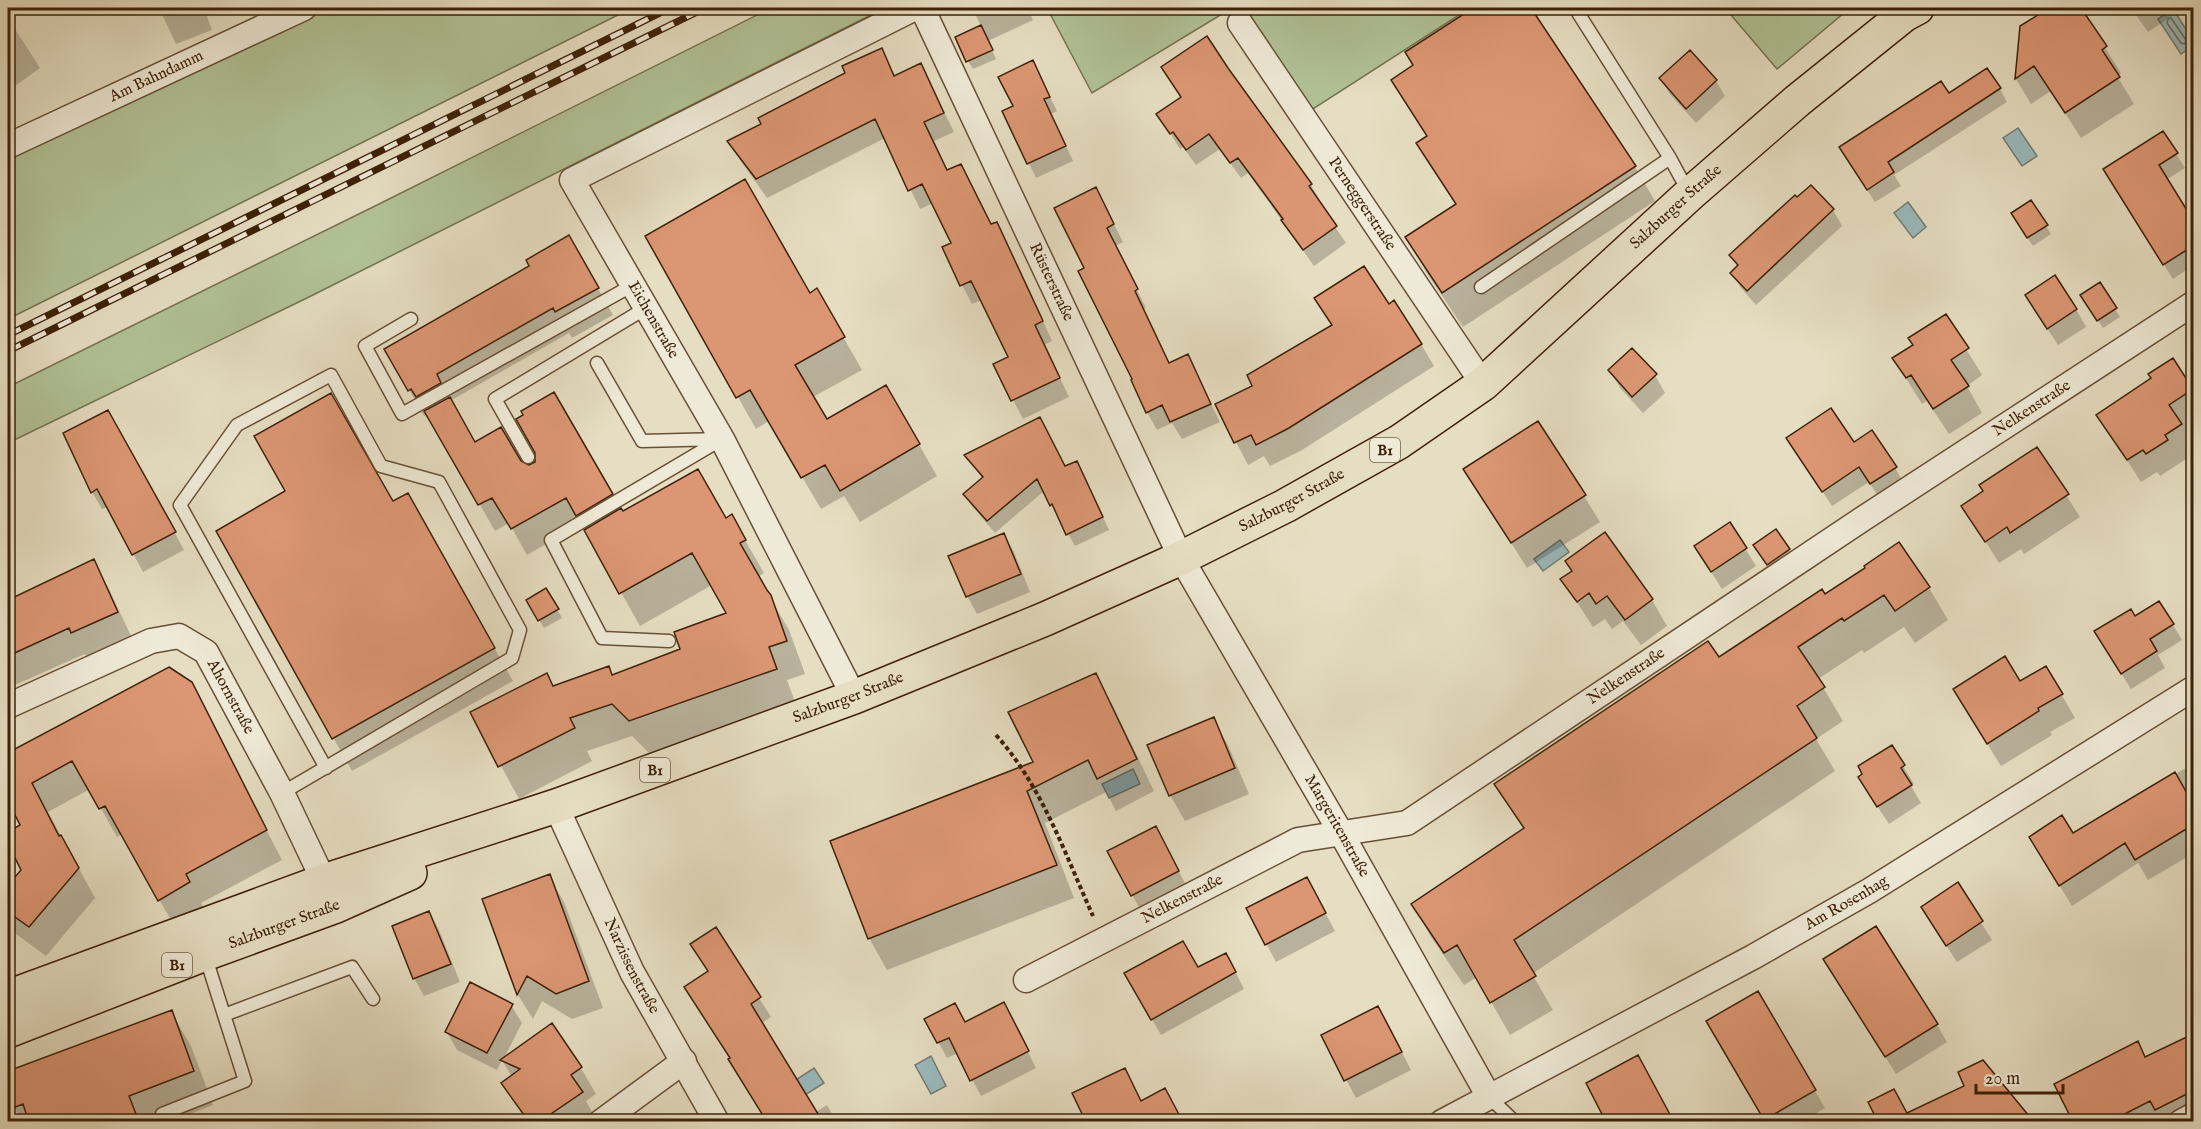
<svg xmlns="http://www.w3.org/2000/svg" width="2201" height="1129" font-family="'IM FELL English',serif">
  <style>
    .green { fill: #b1c297; stroke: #78724f; stroke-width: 1.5 }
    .water { fill: #9ababd; stroke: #757d74; stroke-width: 1.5 }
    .shadow { fill: #0003 }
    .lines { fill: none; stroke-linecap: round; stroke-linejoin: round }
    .shore { stroke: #6c6e62; stroke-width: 1.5 }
    .building { fill: #dc9673; stroke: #3e2107; stroke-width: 1.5 }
    .service-casing { stroke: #685036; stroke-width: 15 }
    .minor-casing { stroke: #685036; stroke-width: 27 }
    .primary-casing { stroke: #3e2107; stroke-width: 36 }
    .path { stroke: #3e2107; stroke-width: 4; stroke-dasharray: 4.5 3; stroke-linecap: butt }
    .service { stroke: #efead7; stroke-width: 12 }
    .minor { stroke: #efead7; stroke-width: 24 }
    .primary { stroke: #e6dec2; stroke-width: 33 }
    .rail-casing { stroke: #3e2107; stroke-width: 7 }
    .rail { stroke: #efead7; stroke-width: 4.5; stroke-dasharray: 14; stroke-linecap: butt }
    .labels { text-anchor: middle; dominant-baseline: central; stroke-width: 5; stroke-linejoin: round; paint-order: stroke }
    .shield { fill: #efead7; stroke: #735d45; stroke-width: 1.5 }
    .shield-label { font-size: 15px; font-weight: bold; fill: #3e2107 }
    .street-label { font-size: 16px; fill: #3e2107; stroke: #efead7 }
  </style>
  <rect width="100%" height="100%" fill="#e6dec2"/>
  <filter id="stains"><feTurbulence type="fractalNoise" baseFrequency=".00333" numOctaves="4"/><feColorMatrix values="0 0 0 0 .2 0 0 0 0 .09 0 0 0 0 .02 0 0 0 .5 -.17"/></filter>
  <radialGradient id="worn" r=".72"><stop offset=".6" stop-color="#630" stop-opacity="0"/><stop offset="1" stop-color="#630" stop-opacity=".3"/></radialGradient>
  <path class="green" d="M322,8H632L8,319V152Z
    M771,8H885L307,298L8,443V387L377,205Z
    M1047,8H1232L1092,93Z
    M1236,8H1470L1302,116Z
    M1725,8H1850L1777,69Z"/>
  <path class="water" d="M2173,9L2193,40V46L2181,54L2158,19Z
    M2018,128L2037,156L2022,166L2003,138Z
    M1908,202L1926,227L1913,238L1894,213Z
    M1560,540L1569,552L1543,571L1534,559Z
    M1133,769L1140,784L1109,798L1102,784Z
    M931,1056L946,1086L931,1094L915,1065Z
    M814,1068L824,1083L794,1102L785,1087Z"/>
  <path class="shadow" d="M159,8H204L212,30L176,44Z
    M972,8H1027L1033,20L988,41L996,59L973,69L968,61L981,26Z
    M1476,8H1530L1635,167L1655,201L1463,327L1426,272L1407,238L1456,205L1418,143L1427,137L1393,81L1414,66L1407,53Z
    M2052,8H2080L2121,73L2117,76L2134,104L2081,138L2051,91L2031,104L2016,79L2022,27Z
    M2131,8H2176L2178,12L2148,32Z
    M8,18L40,68L8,91Z
    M881,50L896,77L921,65L954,132L934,141L948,171L961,165L992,226L996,223L1007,242L1052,341L1044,345L1069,397L1023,419L995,365L1010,358L982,300L972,304L962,285L953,244L933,203L920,209L885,138L767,198L740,160L730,142L763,125L847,74Z
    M1690,52L1716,81L1725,96L1696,123L1670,94L1661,79Z
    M1163,68L1311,185L1320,201L1318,202L1346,243L1314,266L1248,173L1241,178L1220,149L1196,165L1183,147L1180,149L1158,114L1182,98Z
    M1040,77L1057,111L1051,114L1073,161L1036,178L1004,112L1015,107Z
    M2000,89L2007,102L1894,175L1901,186L1875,202L1848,161L1949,95Z
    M2176,154L2185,168L2166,180L2194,223V265L2173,279L2113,184Z
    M1811,187L1833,210L1842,226L1756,305L1741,288L1732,273L1738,267L1731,256Z
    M1096,189L1123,242L1115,246L1146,308L1144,309L1170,364L1187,356L1220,422L1182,439L1172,423L1157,430L1147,412L1086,269Z
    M2017,222L2046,226L2051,234L2033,246Z
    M647,236L809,295L817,291L862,370L813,397L827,421L886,387L937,476L860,522L844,496L821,509L769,421L756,429Z
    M569,238L613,315L572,338L569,333L450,401L475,444L529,467L536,463L554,394L622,513L726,520L731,516L764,573L758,577L789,630L805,674L787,680L795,702L649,753L632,736L587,751L592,761L519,799L472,713L609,668L613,676L681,649L728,614L712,585L640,626L582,523L527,555L509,523L495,531L428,414L424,416L386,349L531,266Z
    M1316,299L1389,306L1421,344L1434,366L1302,450L1270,466L1264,456L1248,465L1217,405L1254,387L1333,326Z
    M2087,304L2115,309L2120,317L2103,328Z
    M2076,309L2086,327L2058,345L2037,313Z
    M1946,316L1982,375L1967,386L1982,413L1949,434L1927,401L1922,404L1894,359L1914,346Z
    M2172,360L2194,392V454L2160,476L2157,472L2141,482L2098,415L2153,379Z
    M1610,370L1655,375L1665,393L1643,413L1620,388Z
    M118,429L184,550L143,572L108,507L102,509L92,492Z
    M1854,444L1895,468L1904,483L1880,499L1869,482L1832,506L1797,453Z
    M2037,449L2080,517L2024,554L2021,549L1999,563L1963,506L1984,492Z
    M966,456L1065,468L1083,475L1109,530L1075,546L1044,491L995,533L972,506L965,494L983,479Z
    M1465,469L1584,496L1600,522L1527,568Z
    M393,503L426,527L513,681L352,771L218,532Z
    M1730,524L1756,566L1722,589L1706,564Z
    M1004,534L1014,552L1030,592L977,614L967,596Z
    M1605,535L1652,600L1667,626L1641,645L1623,621L1612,629L1605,619L1593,627L1562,579L1573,572Z
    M1789,550L1794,558L1773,572L1760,554Z
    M93,560L108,587L132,638L87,658L85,654L8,688V601Z
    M1929,588L1948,620L1915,643L1904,627L1864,653L1862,650L1818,679L1843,721L1816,739L1835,771L1532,974L1553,1010L1510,1035L1477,977L1464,985L1431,937L1413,904L1524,830L1496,784L1719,659L1825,596Z
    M546,590L562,618L544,628L528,601Z
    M2134,618L2173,625L2182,640L2158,655L2165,668L2131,689L2105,648Z
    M2046,668L2075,718L2050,732L2052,735L2001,766L1968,713Z
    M1095,675L1113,706L1154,791L1116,811L1106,792L1045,823L1074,898L887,970L869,938L1036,763Z
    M190,683L282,860L201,903L206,912L176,929L122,834L117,837L90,789L48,812L95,898L46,956L12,931L8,923V888L22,870L8,840V834L22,826L8,797V745L11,744L15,750Z
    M1213,719L1228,745L1249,794L1185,821L1170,795Z
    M1891,747L1914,784L1911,786L1921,803L1889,824L1870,795Z
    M2194,763V853L2148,880L2138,863L2072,906L2043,858L2073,835Z
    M1165,845L1188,889L1142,913L1109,852Z
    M549,876L564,902L603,1008L572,1019L542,1001L533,1019L518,995L483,899Z
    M1957,885L1992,940L1957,962L1933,925Z
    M1316,896L1335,931L1276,962L1248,909Z
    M429,912L439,930L460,982L424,996L414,978Z
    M715,929L771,1017L761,1024L816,1112L827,1105L837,1122H758L756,1117L763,1113L731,1059L709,972Z
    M1198,969L1235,971L1244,989L1161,1035L1126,974Z
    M1835,977L1937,1025L1947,1042L1896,1074Z
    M1757,993L1825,1108L1802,1122H1766L1708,1022Z
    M511,1005L522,1023L503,1060L551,1025L581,1068L596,1094L586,1101L596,1119L592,1122H527L503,1083L512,1077L502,1060L497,1070L457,1050L447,1032Z
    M171,1012L191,1046L213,1105L170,1122H21L8,1093V1072Z
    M926,1019L965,1023L1012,1020L1036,1068L981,1096L958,1053L947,1058Z
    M1388,1025L1411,1070L1356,1098L1323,1036Z
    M2194,1035V1109L2169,1122H2075L2137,1043L2146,1058Z
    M1907,1115L2030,1122H1868L1877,1117Z"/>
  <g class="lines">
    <path class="shore" d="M2171,18L2186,40L2185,44L2181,43L2167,23L2168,19Z"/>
  </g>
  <path class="building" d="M1473,8H1531L1636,166L1442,293L1405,237L1456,204L1416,143L1427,136L1391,80L1413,65L1405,52Z
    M2049,8H2081L2107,46L2102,50L2120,77L2065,113L2034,66L2015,79L2020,26Z
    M981,25L993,50L966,62L955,37Z
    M1207,36L1228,68L1312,184L1309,186L1337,226L1303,250L1281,220L1283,219L1238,158L1230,163L1209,134L1186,150L1173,132L1170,134L1156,114L1181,97L1161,67Z
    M882,48L894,76L921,63L944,113L924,122L947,170L961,164L991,224L997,222L1043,321L1035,325L1060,378L1011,401L993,364L1008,357L971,281L960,286L942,247L951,243L922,184L908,191L875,119L756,179L727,141L761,124L758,118L845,73L842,66Z
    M1690,50L1717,80L1686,109L1659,78Z
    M1033,60L1050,97L1044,99L1066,146L1027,164L1002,111L1013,106L998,77Z
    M1987,68L2001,88L1888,162L1894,172L1867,190L1839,147L1941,81L1949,93Z
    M2163,131L2178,153L2159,165L2193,220V246L2163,265L2103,169Z
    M745,179L810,293L817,288L845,337L795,365L827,419L886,385L920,444L840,491L825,465L801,478L750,390L736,398L645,236Z
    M1811,185L1834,209L1747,291L1730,273L1738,265L1729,255L1795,195L1797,197Z
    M1096,187L1114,224L1107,228L1138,289L1135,291L1169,363L1188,354L1211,404L1170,422L1162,405L1146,413L1131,380L1132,379L1078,271L1084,268L1054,208Z
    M2031,200L2048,225L2027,238L2011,213Z
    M569,235L599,288L555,312L553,308L437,374L441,383L416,397L411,389L408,391L384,349L529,266L526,260Z
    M1364,266L1389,304L1394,300L1422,344L1289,428L1256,445L1251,435L1234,443L1215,404L1252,386L1247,375L1332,325L1314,298Z
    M2055,275L2077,309L2047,329L2025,295Z
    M2100,282L2117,308L2097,321L2080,295Z
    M1946,314L1969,348L1951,360L1969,386L1933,409L1911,375L1906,378L1892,358L1913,345L1908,338Z
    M1632,348L1657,374L1632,397L1608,370Z
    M2173,358L2193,389L2169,405L2182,424L2165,435L2168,440L2146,454L2143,450L2127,460L2096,415L2151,378L2148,374Z
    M554,392L613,494L576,516L566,498L511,529L492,498L478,505L424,411L450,397L475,442L501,427L521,461L529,465L535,462V453L516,419L523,415L521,411Z
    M331,393L393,501L408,493L495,648L332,739L216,531L285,491L254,436Z
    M1831,408L1854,442L1872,430L1897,467L1870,484L1859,467L1822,492L1786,438Z
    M108,410L176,532L132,555L97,489L91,493L63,433Z
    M1040,417L1065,466L1077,461L1103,517L1066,535L1052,504L1050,506L1037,479L987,521L963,494L983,477L964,455Z
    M1538,421L1586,495L1511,543L1463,469Z
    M2037,447L2069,494L2010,533L2007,527L1985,542L1961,506L1983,491L1979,485Z
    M698,469L726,518L732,514L746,540L740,543L767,590L771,595L787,641L769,647L777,669L629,721L612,704L570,718L575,728L498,767L470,712L547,673L553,686L609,666L612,675L680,649L674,632L726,613L692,553L619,594L584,530L621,508L623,511Z
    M1730,522L1747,548L1711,572L1694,546Z
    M1776,529L1790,549L1767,565L1753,545Z
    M1605,532L1653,599L1625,620L1607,596L1596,604L1589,593L1577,602L1560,579L1572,571L1565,561Z
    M1004,533L1021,574L966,597L948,556Z
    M1899,542L1930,587L1895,611L1884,595L1844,621L1842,618L1798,647L1825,687L1797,706L1817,738L1514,940L1536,976L1490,1003L1457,945L1444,953L1411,904L1524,828L1494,784L1708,641L1719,657L1822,589L1825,594L1865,568L1864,566Z
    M94,559L118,612L71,633L69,628L8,656V600Z
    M546,588L559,609L538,621L526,600Z
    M2159,601L2174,624L2150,639L2157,651L2121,674L2094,631L2131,609L2135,616Z
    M2005,656L2020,681L2046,666L2063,694L2038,708L2039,711L1987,744L1953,689Z
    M169,667L192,682L267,830L186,874L190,882L158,901L105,806L99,809L72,761L32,783L59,836L61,835L79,868L29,927L8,912V885L21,870L8,844V832L20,825L8,801V733L15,749Z
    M1096,673L1137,759L1097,779L1088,760L1027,791L1057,865L868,939L830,841L1033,762L1008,712Z
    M1214,717L1235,768L1169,796L1147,745Z
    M1892,745L1905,765L1901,768L1912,785L1877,807L1858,777L1862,774L1858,766Z
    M2175,772L2193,804V825L2135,860L2125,843L2059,886L2029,837L2062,815L2073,833Z
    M1156,826L1179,871L1131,896L1107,851Z
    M550,874L589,981L556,994L527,976L517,995L482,899Z
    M1307,877L1326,913L1265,945L1246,908Z
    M1958,882L1983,921L1946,946L1921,907Z
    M429,911L451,964L413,979L392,926Z
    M1876,926L1938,1024L1885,1057L1823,959Z
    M716,927L761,997L751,1004L823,1122H767L728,1059L730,1058L684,987L708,971L690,944Z
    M1183,941L1198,967L1226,953L1236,972L1151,1020L1124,973Z
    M470,982L513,1004L487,1053L445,1032Z
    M1758,991L1816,1090L1764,1120L1706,1021Z
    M1004,1002L1029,1051L970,1081L949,1038L937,1043L924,1019L955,1003L965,1022Z
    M1378,1006L1402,1052L1344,1081L1321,1035Z
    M172,1010L194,1071L129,1096L139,1122H29L23,1104L8,1110V1071Z
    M552,1023L582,1067L571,1075L583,1092L539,1122H529L501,1083L520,1069L500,1060Z
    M2193,1034V1091L2155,1110L2150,1101L2109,1122H2073L2054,1084L2138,1041L2145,1057Z
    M1638,1055L1652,1081L1674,1122H1606L1586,1083Z
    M1983,1060L2034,1122H1878L1868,1102L1894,1089L1907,1113L1964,1086L1958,1072Z
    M1125,1068L1141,1101L1165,1088L1183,1122H1086L1072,1093Z"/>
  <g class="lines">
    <defs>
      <path id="service" d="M1575,8L1670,158L1689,193
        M1481,287L1670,158
        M411,319L365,346L402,414L633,285
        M597,363L642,441L721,439
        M528,457L495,399L646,308
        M669,641L602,638L551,540L722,439
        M282,793L512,658L520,630L439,482L381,466L331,375L237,425L180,505L326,768
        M224,1015L352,967L373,999
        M1489,1097L1515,1122
        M162,1114L245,1081L205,955"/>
      <g id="minor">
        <path id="s1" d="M922,8L1181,558L1341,833L1489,1097"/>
        <path id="s2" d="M1240,23L1483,384"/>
        <path id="s3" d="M8,146L304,8"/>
        <path d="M854,697L722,439L572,180L915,8"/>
        <path id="s4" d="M8,706L151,641L179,636L206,652L282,793L330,894"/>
        <path id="s5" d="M556,806L632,972L717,1122"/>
        <path id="s6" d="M1026,980L1298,840L1407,823L1864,518L2194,303"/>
        <path d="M601,1122L684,1061"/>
        <path id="s7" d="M1442,1122L1753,957L1869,891L2194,688"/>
        <path d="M2181,1122L2194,1115"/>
      </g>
      <g id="primary">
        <path id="s8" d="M8,997L324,881L556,806L854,697L1045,619L1181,558L1285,506L1399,442L1483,384L1690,194L1797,101L1904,15L1917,8"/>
        <path id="s9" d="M8,1031L205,954L336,906L410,873"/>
      </g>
    </defs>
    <use href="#service" class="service-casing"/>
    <use href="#minor" class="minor-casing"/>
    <use href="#primary" class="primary-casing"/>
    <path class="path" d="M996,735C1042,786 1065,854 1093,916"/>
    <use href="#service" class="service"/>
    <use href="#minor" class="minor"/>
    <use href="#primary" class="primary"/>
    <defs>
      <path id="rail" d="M8,335L670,8
        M8,351L705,8"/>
    </defs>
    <use href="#rail" class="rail-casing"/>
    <use href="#rail" class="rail"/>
  </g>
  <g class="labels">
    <g class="shield">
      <rect x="1370" y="438" width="30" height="24" rx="4.5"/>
      <rect x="640" y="758" width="30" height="24" rx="4.5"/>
      <rect x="162" y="953" width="30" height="24" rx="4.5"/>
    </g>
    <g class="shield-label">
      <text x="1385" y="450">B1</text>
      <text x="655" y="770">B1</text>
      <text x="177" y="965">B1</text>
    </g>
    <g class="street-label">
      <text stroke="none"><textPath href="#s3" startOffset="164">Am Bahndamm</textPath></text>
      <text stroke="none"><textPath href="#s2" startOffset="218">Perneggerstraße</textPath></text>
      <text stroke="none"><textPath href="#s8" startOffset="1864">Salzburger Straße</textPath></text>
      <text stroke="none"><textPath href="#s1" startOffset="303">Rüsterstraße</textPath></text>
      <text transform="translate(653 320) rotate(60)">Eichenstraße</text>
      <text stroke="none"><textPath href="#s6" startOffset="1166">Nelkenstraße</textPath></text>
      <text stroke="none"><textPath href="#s8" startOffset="1378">Salzburger Straße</textPath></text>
      <text stroke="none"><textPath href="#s6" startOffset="680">Nelkenstraße</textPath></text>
      <text stroke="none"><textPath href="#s4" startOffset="268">Ahornstraße</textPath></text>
      <text stroke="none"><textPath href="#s8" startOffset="892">Salzburger Straße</textPath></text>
      <text stroke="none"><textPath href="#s1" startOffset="918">Margeritenstraße</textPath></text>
      <text stroke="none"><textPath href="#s6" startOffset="176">Nelkenstraße</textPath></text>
      <text stroke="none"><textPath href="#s7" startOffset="460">Am Rosenhag</textPath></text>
      <text stroke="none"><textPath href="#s9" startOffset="296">Salzburger Straße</textPath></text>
      <text stroke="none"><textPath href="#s5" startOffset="177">Narzissenstraße</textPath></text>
    </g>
  </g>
  <rect width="2201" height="1129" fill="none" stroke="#e6dec2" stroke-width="30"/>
  <rect x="9" y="9" width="2183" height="1111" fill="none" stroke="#3e2107" stroke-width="3"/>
  <rect x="15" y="15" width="2171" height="1099" fill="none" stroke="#3e2107" stroke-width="1.5"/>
  <path d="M1976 1084v9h87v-9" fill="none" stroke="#3e2107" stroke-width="3"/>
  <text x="1985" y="1084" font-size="18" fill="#3e2107" stroke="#efead7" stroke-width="4.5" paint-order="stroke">20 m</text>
  <rect width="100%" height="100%" filter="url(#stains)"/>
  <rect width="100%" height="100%" fill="url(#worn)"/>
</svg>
